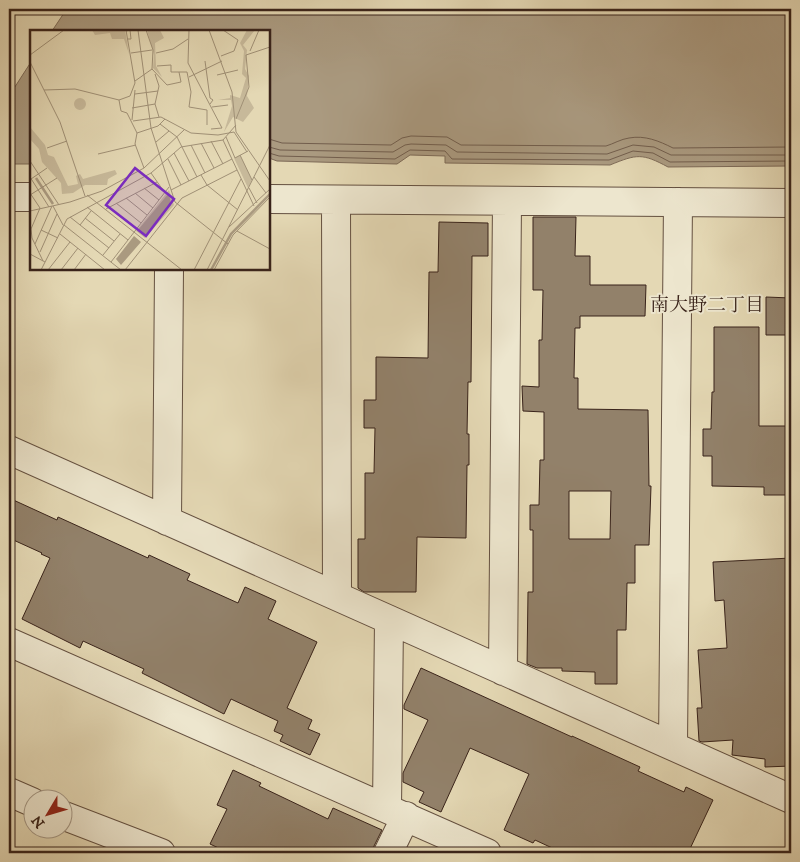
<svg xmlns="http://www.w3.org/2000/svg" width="800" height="862" font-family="'IM FELL DW Pica','Noto Serif JP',serif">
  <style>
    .water { fill: #aa9a80; stroke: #7d6a57 }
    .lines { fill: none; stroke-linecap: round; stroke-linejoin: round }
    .shore { stroke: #725e4d; stroke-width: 1 }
    .building { fill: #92816a; stroke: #39231a; fill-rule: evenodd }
    .street-casing { stroke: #645040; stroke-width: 30 }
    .street { stroke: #ede6ce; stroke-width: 28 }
    .labels { text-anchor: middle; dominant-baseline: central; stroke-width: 4; stroke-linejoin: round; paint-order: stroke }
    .neighbourhood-label { font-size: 19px; fill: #39231a; stroke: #ede6ce }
    .inset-river { fill: none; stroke: #aa9a80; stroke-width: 2.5 }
    .inset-road { fill: none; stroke: #a09076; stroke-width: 1 }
    .view { fill: #7b2cbf; fill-opacity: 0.15; stroke: #7b2cbf; stroke-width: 2.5 }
    .inset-edge { fill: none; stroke: #39231a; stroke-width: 2.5 }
  </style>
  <rect width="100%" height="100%" fill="#e4d8b4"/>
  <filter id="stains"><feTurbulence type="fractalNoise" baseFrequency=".004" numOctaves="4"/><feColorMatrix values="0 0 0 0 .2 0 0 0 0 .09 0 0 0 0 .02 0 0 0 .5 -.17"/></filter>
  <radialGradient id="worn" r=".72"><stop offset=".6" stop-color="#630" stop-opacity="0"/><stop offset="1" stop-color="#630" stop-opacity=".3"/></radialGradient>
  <path class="water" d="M77,9H791V166L668,167C642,153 637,154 610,165L445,163V156L410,155L397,164L277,161L269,158V31H52L66,10Z
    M31,62V164H9V96Z"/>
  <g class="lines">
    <path class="shore" d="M269,139L282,143L391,145L402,138L411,136L447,137L461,145L606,146C613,144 621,139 629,138C645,135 659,141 673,148L791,147
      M269,147L280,150L393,152L405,145L411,144L446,145L457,152L607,154L633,145L654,147L671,155H791
      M269,153L279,156L395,159L410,150L445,151L452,159L609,160L633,151L653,153L670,162L791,161"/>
  </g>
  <path class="building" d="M533,217H576L575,256H590V285H646L645,316H580V328H575L574,378H578V409L648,410L649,486H651L649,545H635V583H627L626,630H617V684H595V672L562,671V668H537L527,664L528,592H533V530H530V505H539L540,460H544V412L523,411L522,386L539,387V340H542L543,290H533ZM569,491H611L610,539H569Z
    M439,222L488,223V256H472L471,382H468L467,434H469V465H467L466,538L417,537L416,592H364L358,588V539H365V473H374L375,428H364V400H376V357L428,358L429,272H438Z
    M766,297L791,298V335H766Z
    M714,327H759V426H791V495H764V487L712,486V456H703V429H711L712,392H714Z
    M9,498L57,520L58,517L148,558L149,555L190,574L187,580L238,603L245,587L276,601L268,619L317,642L287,708L312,720L308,729L320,734L310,755L280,741L283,735L274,731L278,721L231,699L224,714L142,673L144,669L83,641L80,648L22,619L50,558L41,554L42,553L9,538Z
    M791,558V766L765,767V759L732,755L733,740L702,742L699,741L697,708H702L698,650L727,648L724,600L715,601L713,562Z
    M421,668L572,737V736L640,767L638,771L684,792L686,787L713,800L688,853H563L535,840L533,843L504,830L529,774L470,748L441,812L419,802L424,792L403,782V773L428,720L404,709V705Z
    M233,770L261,783L259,786L328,819L333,808L382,830L374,846L373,853H229L210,844L227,809L217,805Z"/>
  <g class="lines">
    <defs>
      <path id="street" d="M9,197H31
        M269,199L791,203
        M336,200L337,596
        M9,450L791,799
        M167,521L169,269
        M9,642L487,853
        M503,671L507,202
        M673,746L678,202
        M9,792L32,802
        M387,808L389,620
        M62,815L161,853
        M388,853L406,816"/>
    </defs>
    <use href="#street" class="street-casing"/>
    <use href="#street" class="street"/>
  </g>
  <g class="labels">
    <g class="neighbourhood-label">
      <text x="707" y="305">南大野二丁目</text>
    </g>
  </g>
  <g transform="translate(30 30)">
    <rect width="240" height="240" fill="#e4d8b4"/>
    <path d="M62,0H95L99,24L94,9H82L80,3L65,5ZM117,0H130L134,8L125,13L126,36L132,47L123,38L124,25ZM217,0H225L213,15L217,20L215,39L219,46L217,66L224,78L213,92L203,87L194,102L202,76L201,70H188L200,68V65L210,68L216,48L212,44L214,21L210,13ZM44 74a6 6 0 1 1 12 0a6 6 0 1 1-12 0ZM0,97L15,115L18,125L24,127L38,156L48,154L46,146L50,144L53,149L85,140L87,144L78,149L77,155H55L43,163L32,164L31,153L12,132L9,119L0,109ZM210,125L222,150L218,158L204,128ZM139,160L144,175L115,208L106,201Z" fill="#c7b99a"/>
    <path d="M139,163L141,175L115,206L108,200ZM104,206L111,212L91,235L86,229Z" fill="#aa9a80"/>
    <path class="inset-river" d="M6,148L23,174M181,240L201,204L240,164"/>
    <path class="inset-road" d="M108,0L121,98L145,172L198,214M116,0L123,20L122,39M159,0L158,33L192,98L181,99M179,0L202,62L206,102L240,151M96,1L100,0L101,9H98M220,21L229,0M101,23L122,20M126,23L143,19L158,9M0,25L34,0M191,26L204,21L208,10L193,0M175,31L180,68L183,70L180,74M0,32L30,92L55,166M127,36L141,35V42H149M125,44L129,56L125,74L129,87M187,45L208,40M159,47L192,31M105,51L122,39L137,55L151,52L149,42H157L161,62L159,77L177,80V95M14,60L45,59L89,70L100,66L105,53L96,0M105,64L128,61M89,70L91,81L97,83L107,103M182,77L198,75M102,78L125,74M135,89L128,96L107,103L105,114L114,138L154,100M206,89L219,57L216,25L240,17M102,90L105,60M103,91L131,87L161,103L188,105L204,102L217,122M130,94L147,107L167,147M196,107L205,128L218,121M193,110L224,176M181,111L193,134M126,112L139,101M171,113L184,138M161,115L175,143M17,118L37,111M144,123L159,151M68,124L106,115M210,125L222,150M138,129L151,155M0,131L29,175M121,143L135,163M171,145L177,155L208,180M0,147L19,177M224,147L236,163M1,149L17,138M114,158L129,170M219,158L227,173M141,160L202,129M0,163L10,178L1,199L2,208L13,231M105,163L123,178M0,165L27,148M57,165L152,240M96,168L117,185M86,173L111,193M23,176L33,195M57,177L98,210M76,179L127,152M0,181L40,172L72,161L114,138M40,187L79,218M55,188L84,211M34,195L91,240M50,195L61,181M199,197L240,159M11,200L28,208M207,201L240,219M30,204L75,240M5,214L22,176M10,222L27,184M0,224L15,232M73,225L90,204M81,232L139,157M11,240L37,189L121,143L151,117L193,110L206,95M18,240L40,212M31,240L48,218M44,240L56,224M95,240L152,168L207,140M164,240L211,149M177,240L240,115M184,240L203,205L240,167"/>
    <path class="view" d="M105,138L144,169L116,206L76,175Z"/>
    <rect width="240" height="240" class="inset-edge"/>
  </g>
  <rect width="800" height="862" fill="none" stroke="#e4d8b4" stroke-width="30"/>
  <rect x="10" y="10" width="780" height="842" fill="none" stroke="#39231a" stroke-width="2.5"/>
  <rect x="15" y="15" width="770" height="832" fill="none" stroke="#39231a"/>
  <g transform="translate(48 814) rotate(232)"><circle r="24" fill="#ede6ce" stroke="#a59886"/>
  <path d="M0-4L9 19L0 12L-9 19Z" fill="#8f2418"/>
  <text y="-8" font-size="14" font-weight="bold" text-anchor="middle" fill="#39231a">N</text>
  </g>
  <rect width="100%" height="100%" filter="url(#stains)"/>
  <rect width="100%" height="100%" fill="url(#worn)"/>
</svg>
